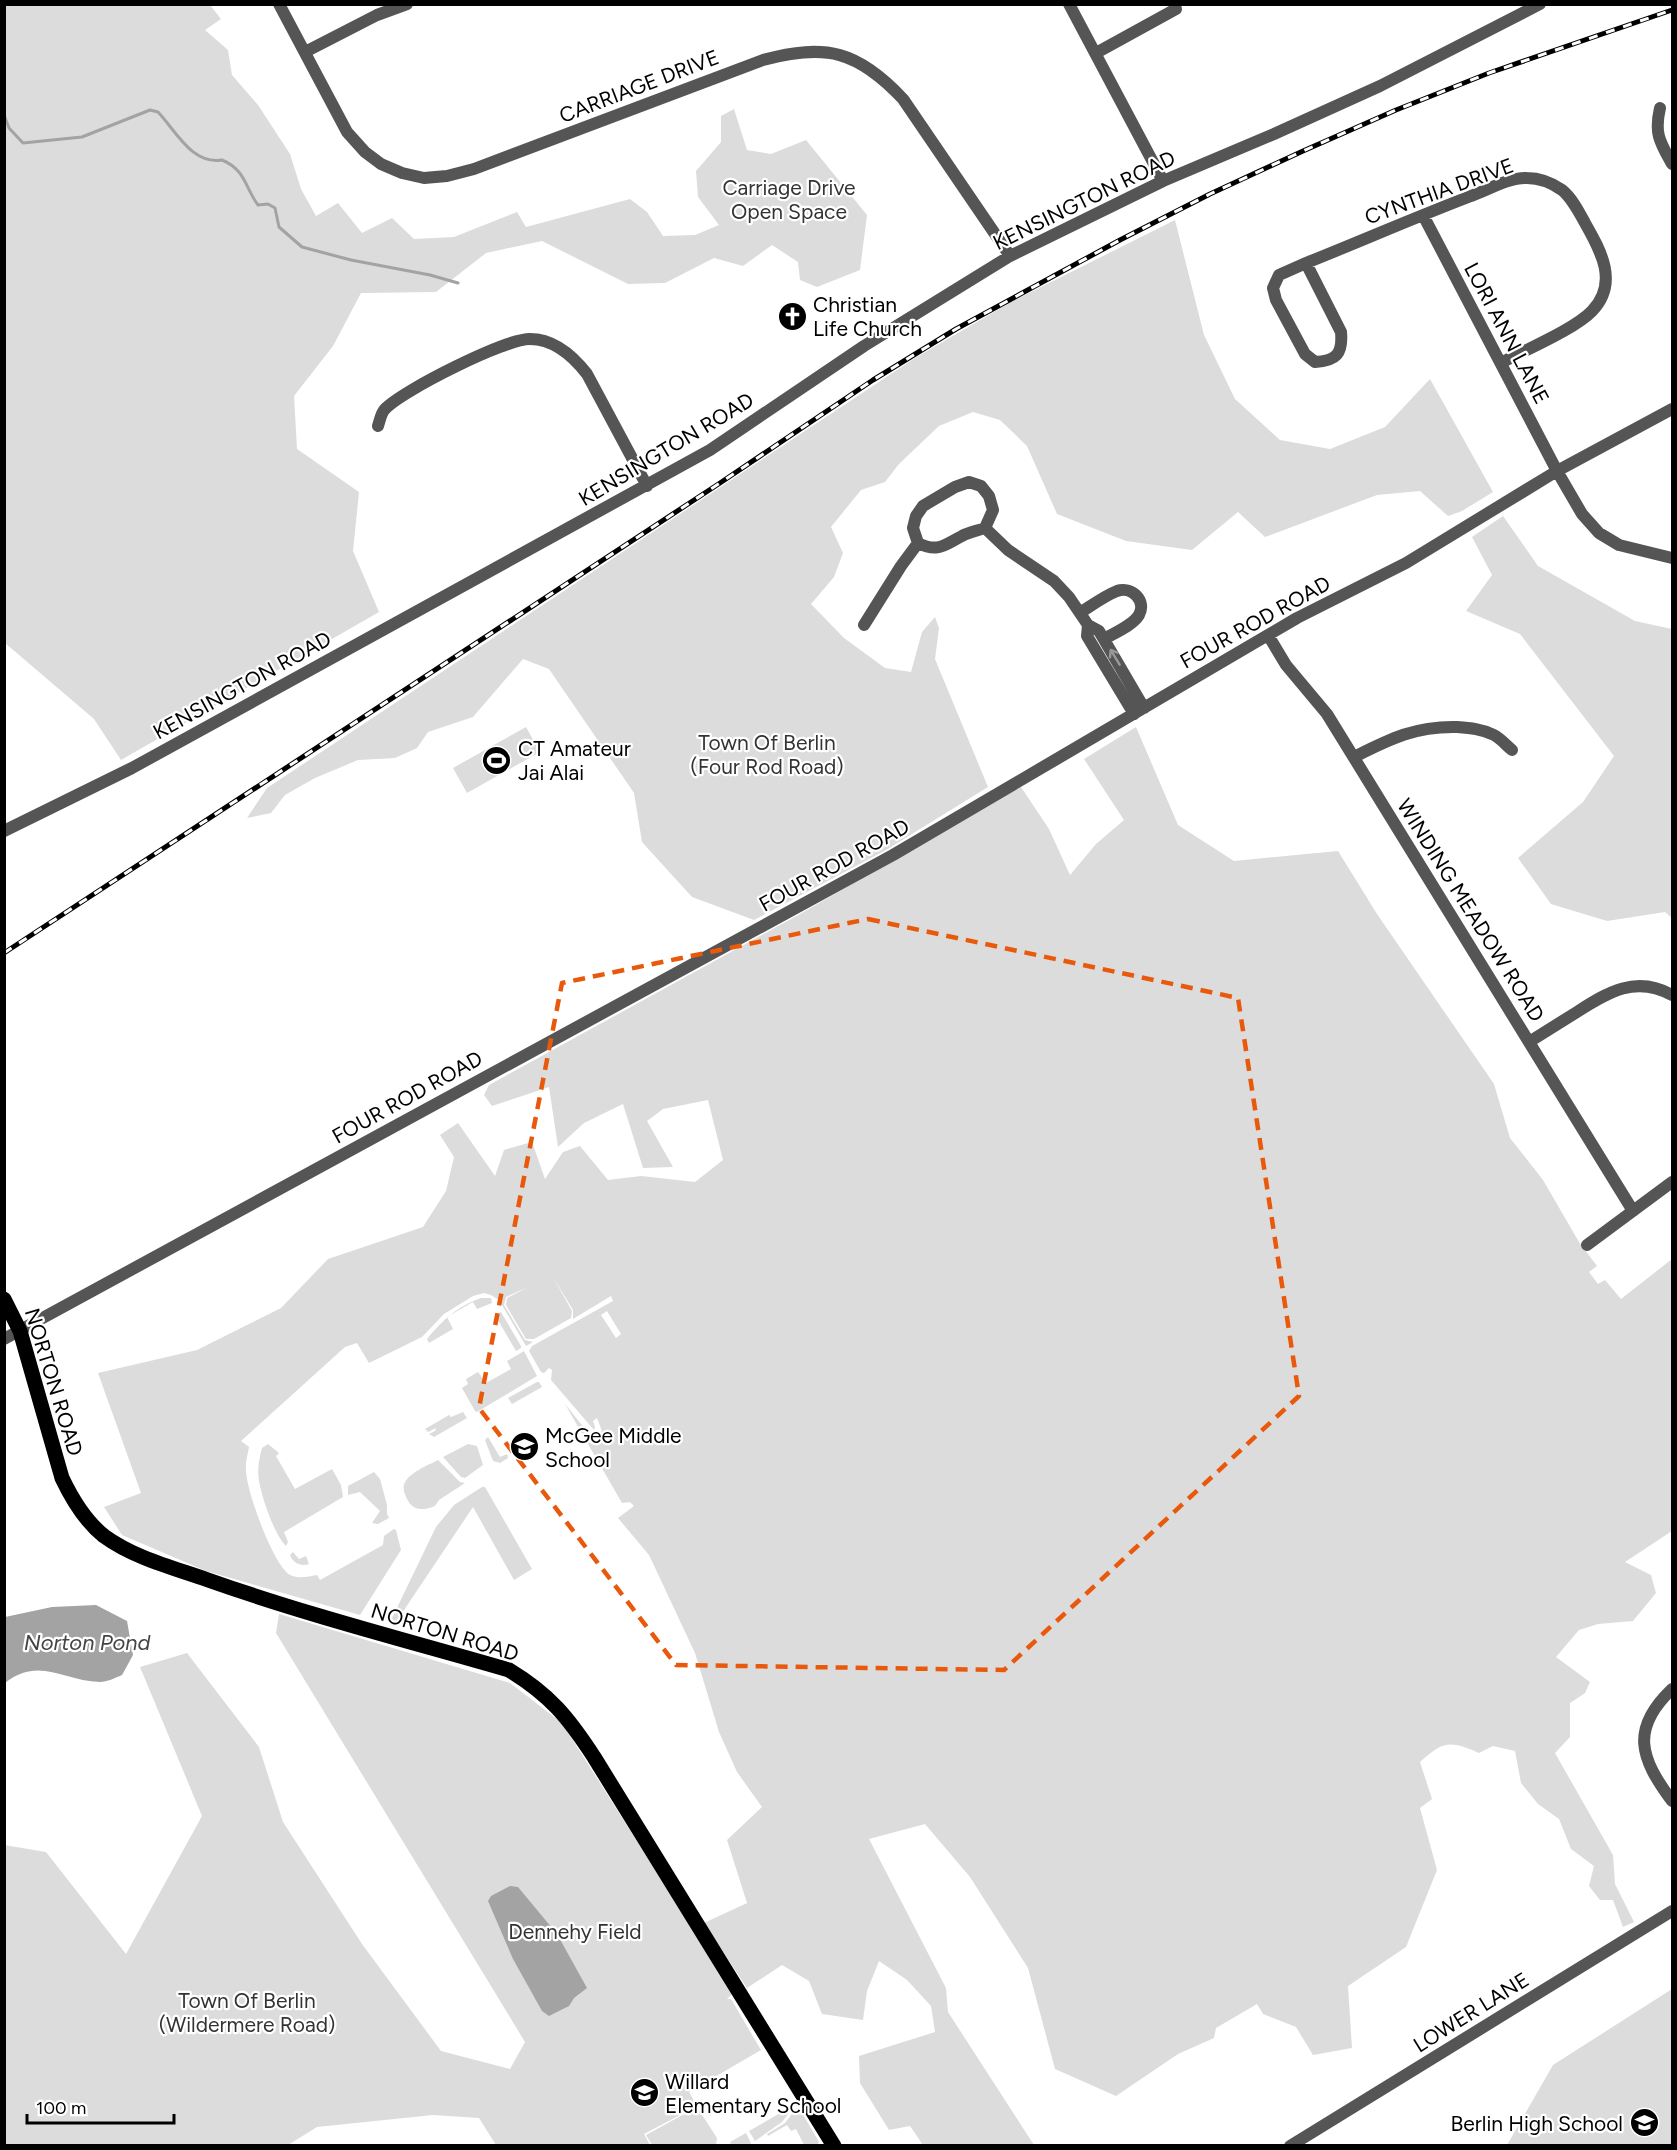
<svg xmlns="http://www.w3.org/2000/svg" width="1677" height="2150" font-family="Figtree,sans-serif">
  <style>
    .green { fill: #dcdcdc; fill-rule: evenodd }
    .water { fill: #a3a3a3 }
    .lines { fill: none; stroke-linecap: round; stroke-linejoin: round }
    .stream { stroke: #a3a3a3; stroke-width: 3 }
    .minor { stroke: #555; stroke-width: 12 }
    .major { stroke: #000; stroke-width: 15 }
    .rail-casing { stroke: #000; stroke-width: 5 }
    .rail { stroke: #fff; stroke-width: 3; stroke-dasharray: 9; stroke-linecap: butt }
    .oneway { stroke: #999 }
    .marked { fill: none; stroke: #e8590c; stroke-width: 4.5; stroke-dasharray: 12 8; stroke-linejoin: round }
    .labels { text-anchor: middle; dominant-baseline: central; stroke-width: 4.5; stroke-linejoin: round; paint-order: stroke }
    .street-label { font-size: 21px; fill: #000; stroke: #fff }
    .park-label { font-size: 21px; fill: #333; stroke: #fff }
    .poi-label { font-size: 21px; fill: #000; stroke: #fff; text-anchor: start }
    .water-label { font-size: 22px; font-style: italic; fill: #444; stroke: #fff }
  </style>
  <rect width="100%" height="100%" fill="#fff"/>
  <path class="green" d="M5,4L210,5L221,19L205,30L228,50L232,75L258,105L290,154L301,189L316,216L338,203L362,233L392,218L414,239L454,237L517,212L526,227L630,199L647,212L663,236L695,235L719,225L698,197L696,171L721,142V116L734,109L747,150L771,154L806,140L867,215L860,270L817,287L800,280L798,262L772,245L743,266L714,258L665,283L628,284L542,241L486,253L436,292L361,293L333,346L294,396L297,449L359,492L353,551L379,612L121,760L94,719L5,643Z
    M1175,220L1204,335L1235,399L1280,440L1330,449L1385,427L1430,379L1493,492L1462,511L1448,516L1420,491L1377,495L1265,537L1238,512L1192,550L1126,541L1057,514L1027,446L1000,420L973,412L939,426L899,464L885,482L861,490L831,527L843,553L834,577L811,604L844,638L885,668L911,672L922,632L935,617L939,628L935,659L988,787L886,850L754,920L692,897L642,842L634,793L549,669L523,659L473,717L428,732L417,748L395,758L358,760L315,778L285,795L271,813L247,818L267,788L915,358L1013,301Z
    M1503,516L1538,566L1635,621L1672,629V918L1665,912L1607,921L1551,904L1518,858L1583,802L1614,756L1520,634L1466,611L1492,575L1472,537Z
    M526,727L540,752L467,793L453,768Z
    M1136,727L1178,825L1234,861L1338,851L1377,914L1494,1084L1510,1138L1543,1180L1579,1242L1597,1266L1589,1272L1598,1284L1605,1280L1621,1299L1672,1259V1531L1625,1562L1651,1575L1656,1593L1633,1621L1598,1624L1579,1630L1556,1657L1590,1682L1585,1693L1570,1703V1737L1555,1753L1613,1855L1615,1884L1634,1922L1623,1927L1613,1900H1600L1589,1886L1594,1866L1571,1849L1559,1819L1538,1804L1521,1783L1515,1751L1493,1746L1479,1753C1450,1740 1443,1741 1420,1762L1432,1799L1420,1808L1437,1870L1406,1947L1348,1986L1352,2048L1313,2055L1296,2027L1263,2014L1257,2004L1216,2028L1214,2038L1178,2054L1116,2096L1055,2069L1028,1968L970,1877L925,1824L869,1839L946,1988L948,2012L1034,2145H923L910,2126L889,2130L860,2083L859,2056L935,2032L931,2006L907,1980L879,1961L867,1991L863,2020L822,2014L809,1981L782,1965L747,1988L704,1923L747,1903L727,1840L762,1807L737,1772L719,1732L695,1653L649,1555L618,1518L634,1506L630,1502L622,1503L565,1404L593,1439L602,1431L597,1418L593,1421L595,1427L594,1430L551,1380L552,1370L549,1368L544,1373L541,1372L529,1351L532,1346L613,1301L611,1296L573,1319V1310L553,1277L572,1311L571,1318L534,1339H526L506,1305L507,1298L528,1287L506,1297L504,1305L525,1340L533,1342L526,1346L499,1300L491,1295L484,1293L473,1296L444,1314L422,1337L369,1363L357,1343L345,1347L241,1441L249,1447C248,1454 245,1462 246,1470C246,1490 273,1565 290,1575C298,1579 308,1577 317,1575L320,1580L383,1545L384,1536L394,1529L396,1530L401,1550L360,1615L206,1571L122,1535L104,1507L141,1493L98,1373L197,1350L281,1308L328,1259L423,1227L446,1191L454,1157L440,1135L458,1123L495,1176L504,1150L532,1142L545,1179L563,1152L580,1146L608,1180L641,1176L695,1182L723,1160L708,1100L663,1109L647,1121L673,1167L643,1168L623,1104L584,1123L558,1147L549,1087L492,1106L484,1095L489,1085L800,914L1021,787L1049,829L1070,875L1096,844L1124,820L1084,759ZM607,1311L621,1334L616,1338L601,1315Z
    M481,1298H491L492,1303L477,1309L473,1302L447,1317L453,1329L429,1343L427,1339C444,1319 456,1307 481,1298Z
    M501,1312L521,1346V1348L516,1351L495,1315Z
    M524,1351L537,1376L477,1412L475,1411L462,1388L468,1384L466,1379L478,1372L486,1383L511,1369L507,1361Z
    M537,1382H539L542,1387L512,1404L508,1398Z
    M463,1412L467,1418L434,1437L429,1434L435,1431L436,1428L428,1432L425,1429L449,1415L451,1417Z
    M488,1437L500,1457L507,1454L508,1458L500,1463L493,1461L485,1440Z
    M268,1444L279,1453L276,1456L295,1489L332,1469L341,1485L343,1497L284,1532L288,1542L286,1546C274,1534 262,1498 259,1481C257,1470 259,1459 262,1448Z
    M468,1444L477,1446L483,1465L465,1478L461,1477L443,1457Z
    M438,1460L460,1482L465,1483L439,1500L435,1506C421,1512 410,1510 405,1494C404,1492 403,1487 404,1485C407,1473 429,1465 438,1460Z
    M374,1472L380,1479L387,1505V1514L389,1518L378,1524L372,1523L380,1511L360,1492L348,1495V1486Z
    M482,1487H485L532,1569L514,1580L473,1507L394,1625L392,1618L436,1527L454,1505Z
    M293,1552L299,1559L306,1556L309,1564C301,1567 293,1563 290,1555Z
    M279,1614L510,1683L562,1723L733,1993L727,1999H731L761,2050L689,2092L697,2106L644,2134L650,2145H496L479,2118L433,2115L317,2127L288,2145H5L4,1845L46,1852L126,1954L202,1816L140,1667L187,1653L259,1747L283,1822L362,1944L441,2051L510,2069L525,2042L276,1633Z
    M1672,1989V2145H1507L1553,2065Z
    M796,2104L782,2122L755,2141L749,2131Z
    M798,2106L819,2142L817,2145H804L796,2129L791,2131L787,2125L768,2136L767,2134L785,2123Z
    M697,2107L717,2138L716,2145H652L646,2135Z
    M746,2133L751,2143L749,2145H731L730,2142Z"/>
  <path class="water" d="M96,1605L127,1621L133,1655L122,1675C115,1678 107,1682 100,1682C63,1681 39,1656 5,1683V1617L52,1607Z
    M510,1886L518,1887L557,1934L587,1988L574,1998L569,2006L549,2016L542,2011L513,1959L488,1901L491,1896Z"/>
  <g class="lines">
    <path class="stream" d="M4,115L9,128L23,143L82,137L150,110L158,112C176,131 192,165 222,160C246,170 245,188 258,205L268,204L275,208L279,227L302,247L351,260L430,275L458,283"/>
    <path class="minor" d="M279,4L347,132L365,152L381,164L402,173L424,178L447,176L474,169L763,60C826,43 858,51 903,99L1010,256
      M1069,4L1163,181
      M305,52L377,15L407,4
      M1096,53L1176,9
      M1660,108C1654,134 1660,142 1672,164
      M1423,215L1557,471L1582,514L1599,533L1619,545L1672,558
      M1306,263C1361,241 1416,217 1471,196C1488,190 1509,177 1527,178C1539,178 1552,183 1562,190C1572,198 1579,212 1585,223C1601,251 1619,283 1592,311C1575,329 1525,350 1501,363
      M1306,263L1341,332C1343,354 1336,361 1315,362L1305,354L1276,300L1273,288L1279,275Z
      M378,426C380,420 381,413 385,409C403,390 505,339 530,339C554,339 573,356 587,374L647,486
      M985,528C977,531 969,532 962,536C944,545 938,553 918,543L913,528L916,516L923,506L955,487L969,482L981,486L989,496L993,510L985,528L1008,550L1054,581L1069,597L1088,625
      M1080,613C1091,606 1104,596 1117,591C1131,586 1147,600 1139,615C1132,626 1114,633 1104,639
      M864,625L901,566L918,543
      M1268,635L1286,665L1327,714L1633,1211
      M1134,714L1087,636L1088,625L1099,631L1144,708
      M1354,757C1390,739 1415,726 1457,727C1470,728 1482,729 1494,735C1500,738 1506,745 1512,750
      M4,831L132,768L710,450L864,346L1010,256L1163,181L1274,134L1380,86L1540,4
      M1529,1042C1545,1032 1561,1022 1577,1012C1608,992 1636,975 1672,995
      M1587,1245L1672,1182
      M4,1339L893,855L1297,618L1406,563L1557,471L1672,409
      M1672,1689C1630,1729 1640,1758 1672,1801
      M1290,2146L1672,1911"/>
    <path class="major" d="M4,1299L20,1331L62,1478C72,1499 85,1521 104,1536C134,1558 174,1568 208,1580C307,1615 409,1641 509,1670C550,1695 568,1717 594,1757L834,2146"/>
    <defs>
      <path id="rail" d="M4,953L720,483L873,380L956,329L1120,240L1210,194L1303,151L1396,110L1489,73L1672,10"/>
    </defs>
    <use href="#rail" class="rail-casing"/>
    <use href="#rail" class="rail"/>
  </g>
  <defs><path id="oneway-shaft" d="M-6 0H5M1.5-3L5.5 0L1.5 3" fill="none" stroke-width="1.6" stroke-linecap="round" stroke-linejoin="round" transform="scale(1.5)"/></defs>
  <use class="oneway" href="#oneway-shaft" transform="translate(1115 657) rotate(-121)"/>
  <path class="marked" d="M868,919L1238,998L1299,1396L1004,1670L676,1665L479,1408L562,983Z"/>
  <defs>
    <symbol id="church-disc" viewBox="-11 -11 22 22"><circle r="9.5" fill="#000" stroke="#fff"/><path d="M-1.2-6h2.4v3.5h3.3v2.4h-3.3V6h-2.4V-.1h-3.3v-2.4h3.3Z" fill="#fff"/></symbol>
    <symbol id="stadium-disc" viewBox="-11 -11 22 22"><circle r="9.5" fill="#000" stroke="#fff"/><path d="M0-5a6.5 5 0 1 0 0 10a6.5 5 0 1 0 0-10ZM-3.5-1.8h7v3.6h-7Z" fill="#fff"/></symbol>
    <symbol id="school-disc" viewBox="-11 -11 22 22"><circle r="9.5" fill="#000" stroke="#fff"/><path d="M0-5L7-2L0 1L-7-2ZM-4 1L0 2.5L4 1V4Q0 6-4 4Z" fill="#fff"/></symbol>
  </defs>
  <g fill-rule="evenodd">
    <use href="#church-disc" x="776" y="300" width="33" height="33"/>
    <use href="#stadium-disc" x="480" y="744" width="33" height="33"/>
    <use href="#school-disc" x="508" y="1430" width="33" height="33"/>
    <use href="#school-disc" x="628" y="2076" width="33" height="33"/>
    <use href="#school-disc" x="1628" y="2106" width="33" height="33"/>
  </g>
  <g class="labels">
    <g class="street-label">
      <text transform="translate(639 86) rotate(-21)">CARRIAGE DRIVE</text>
      <text transform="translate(1439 191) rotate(-20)">CYNTHIA DRIVE</text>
      <text transform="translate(1084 200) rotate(-26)">KENSINGTON ROAD</text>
      <text transform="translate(1507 333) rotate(62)">LORI ANN LANE</text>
      <text transform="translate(666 449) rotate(-31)">KENSINGTON ROAD</text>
      <text transform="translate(1255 622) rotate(-29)">FOUR ROD ROAD</text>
      <text transform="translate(242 685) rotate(-29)">KENSINGTON ROAD</text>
      <text transform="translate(834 865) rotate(-29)">FOUR ROD ROAD</text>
      <text transform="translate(1471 910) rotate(58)">WINDING MEADOW ROAD</text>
      <text transform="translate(407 1097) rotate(-29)">FOUR ROD ROAD</text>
      <text transform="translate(54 1382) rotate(73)">NORTON ROAD</text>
      <text transform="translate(445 1632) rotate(17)">NORTON ROAD</text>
      <text transform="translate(1471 2012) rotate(-32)">LOWER LANE</text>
    </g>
    <g class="park-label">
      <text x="789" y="187">Carriage Drive<tspan x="789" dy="24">Open Space</tspan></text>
      <text x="767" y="742">Town Of Berlin<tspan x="767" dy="24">(Four Rod Road)</tspan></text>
      <text x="575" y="1931">Dennehy Field</text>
      <text x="247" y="2000">Town Of Berlin<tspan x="247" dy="24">(Wildermere Road)</tspan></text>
    </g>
    <g class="poi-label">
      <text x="813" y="304">Christian<tspan x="813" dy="24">Life Church</tspan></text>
      <text x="518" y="748">CT Amateur<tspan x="518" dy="24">Jai Alai</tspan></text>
      <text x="545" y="1435">McGee Middle<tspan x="545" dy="24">School</tspan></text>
      <text x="665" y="2081">Willard<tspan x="665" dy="24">Elementary School</tspan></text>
      <text x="1623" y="2123" text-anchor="end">Berlin High School</text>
    </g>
    <g class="water-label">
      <text x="87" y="1642">Norton Pond</text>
    </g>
  </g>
  <rect width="1677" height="2150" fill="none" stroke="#000000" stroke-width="12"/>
  <path d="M27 2114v9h147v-9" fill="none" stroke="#000000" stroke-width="3"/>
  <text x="36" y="2114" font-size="18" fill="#000000" stroke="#ffffff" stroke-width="4.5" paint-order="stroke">100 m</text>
</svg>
